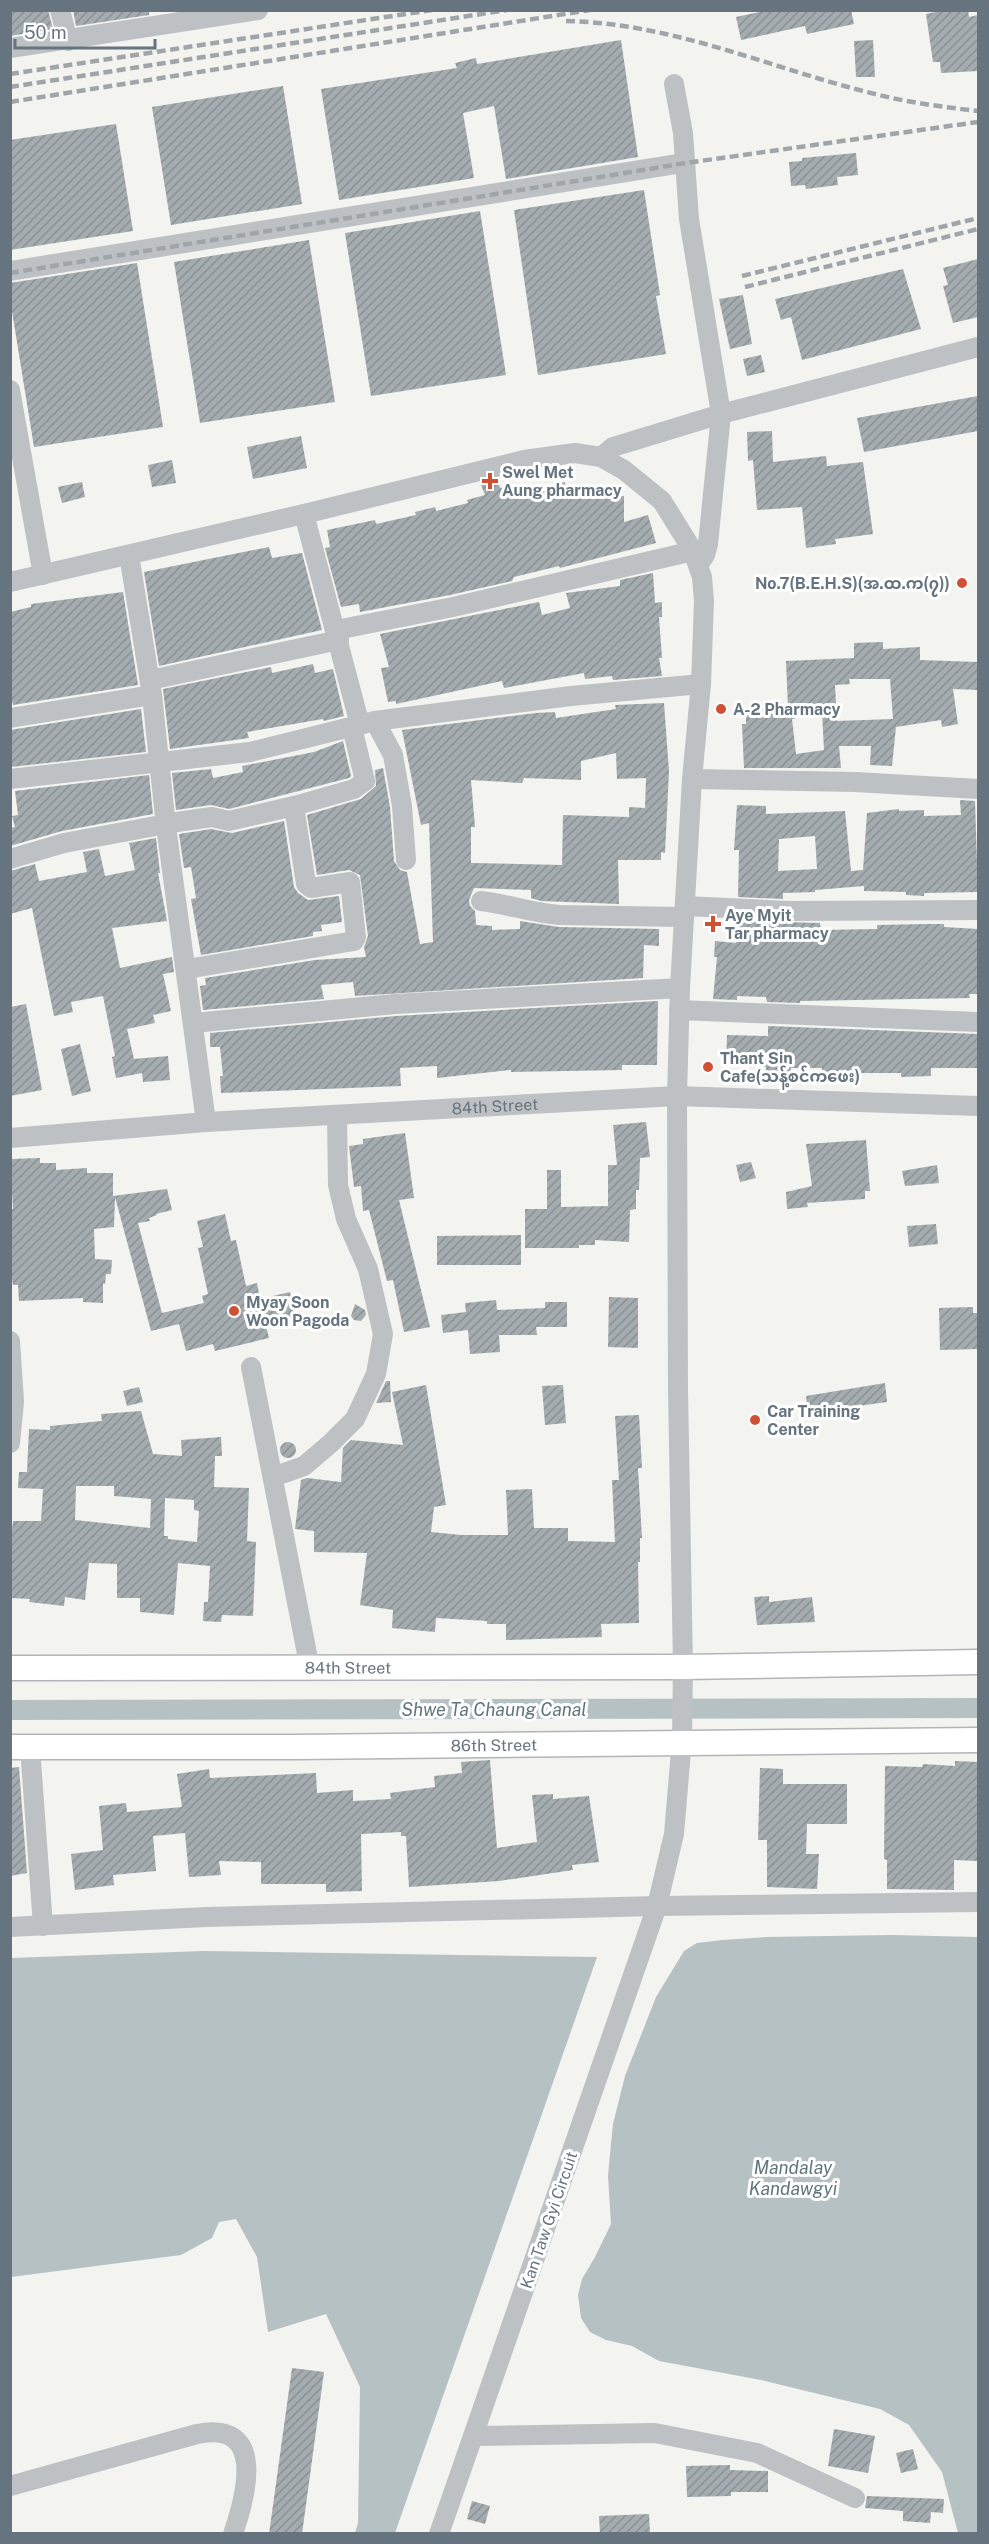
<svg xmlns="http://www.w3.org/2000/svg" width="989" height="2544" font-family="'Public Sans','Noto Sans Myanmar',sans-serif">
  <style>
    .water { fill: #b6c1c4 }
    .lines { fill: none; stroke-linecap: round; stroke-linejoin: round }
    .canal { stroke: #b6c1c4; stroke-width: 20 }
    .building { fill: url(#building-hatch); fill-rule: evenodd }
    .major-casing { stroke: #b1b5b8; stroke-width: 27 }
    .minor { stroke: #bdc1c4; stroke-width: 20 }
    .major { stroke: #fff; stroke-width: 24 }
    .rail { stroke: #9fa5a9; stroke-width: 4.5; stroke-dasharray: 9 4.5; stroke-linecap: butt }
    .poi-dot { fill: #d05033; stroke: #fff; stroke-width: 2 }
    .labels { text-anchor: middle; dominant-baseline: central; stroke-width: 6; stroke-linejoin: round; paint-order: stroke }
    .poi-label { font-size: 16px; font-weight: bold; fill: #65747e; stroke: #fff; text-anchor: start }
    .street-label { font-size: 16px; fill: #65747e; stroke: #fff }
    .water-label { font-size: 18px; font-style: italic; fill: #61767b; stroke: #fff }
  </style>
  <defs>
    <pattern id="building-hatch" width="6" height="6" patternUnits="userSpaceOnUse" patternTransform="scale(1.5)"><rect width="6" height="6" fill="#a5acb0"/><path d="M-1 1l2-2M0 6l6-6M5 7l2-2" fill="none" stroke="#8a9194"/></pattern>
  </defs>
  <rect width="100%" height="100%" fill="#f3f3f0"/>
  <path class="water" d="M892,1935L978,1937V2533H958L942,2472L909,2425L880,2409L761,2380L659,2361L632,2346L606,2340L590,2332L581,2318L578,2295L582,2279L595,2257L611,2224L608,2176L610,2154L613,2124L625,2076L656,1997L684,1951L697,1943L722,1940L766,1937Z
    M203,1951L597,1957L395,2533H355L358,2523L360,2387L326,2314L268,2332L257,2257L236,2219L219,2222L212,2238L181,2255L11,2277V1958Z"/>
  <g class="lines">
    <path class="canal" d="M10,1710L978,1708"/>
  </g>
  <path class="building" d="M10,10H48L53,29L10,36Z
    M73,10H149V15L76,26Z
    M769,10H851L854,24L807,34L805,26L741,40L736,17Z
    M946,10H968L969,17L978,15V71L941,73L940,62H933L926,14Z
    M621,40L638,157L506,179L494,106L463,113L474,178L339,200L321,89L457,68L455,63L476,58L477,64Z
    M873,40L875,77H856L854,41Z
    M283,86L302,204L171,225L152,107Z
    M116,124L133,231L10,250V140Z
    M856,153L858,175L837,177L838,185L806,189L805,185L791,186L789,162L802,161V158Z
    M644,190L660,295L656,296L666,354L538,375L514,210Z
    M480,211L506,375L371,396L345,233Z
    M309,240L335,402L200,423L174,262Z
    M978,259V317L953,323L943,286L948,285L943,268Z
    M137,263L163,427L34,447L10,299V283Z
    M903,269L921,329L802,360L791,317L781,320L775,299Z
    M743,295L752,344L730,349L719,299Z
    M761,355L765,372L747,376L743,359Z
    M978,396V431L864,452L857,418Z
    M772,431L773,462L826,456L827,466L863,462L873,534L835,539L836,544L806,548L802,507L757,510L753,460L748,461L747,432Z
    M301,436L307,468L253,479L247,447Z
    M172,460L176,483L152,487L148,465Z
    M498,479L500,488L510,486L512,495L565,482L566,488L583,484L584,492H604V497L624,496V522L648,515L656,543L560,568L559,566L514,577L512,581L450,595L360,612L359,604L341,607L325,548L330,547L327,530L375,520L376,524L416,515L415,512L435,507L436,511L468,503L467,500L485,495L481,485Z
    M82,482L85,497L62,503L58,487Z
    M269,547L272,558L302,553L322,630L159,666L144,572Z
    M653,573L655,603L662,602V617H659L662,658H659L662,676L613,680L612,676L585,679L584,673L504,688L502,681L396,704V701L388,702L381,668L389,667L380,634L539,602L542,615L570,608L566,593L620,586V580Z
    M123,592L138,685L13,705L10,693V612L31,607V604Z
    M883,642V649L920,647V660L978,662V690L953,689L958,724L942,727L941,720L896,727L892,766L870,765L871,746H839L841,768H744L742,724H746V707L788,708L786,661L854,658V643ZM849,679H890L893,719L837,721L835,685L850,684ZM822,712L824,750L796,754L792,719Z
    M313,664L315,673L333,669L344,716L324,721L323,719L247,732L249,738L170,749L163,689L271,667L272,673Z
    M664,703L669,771L665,853L661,852V860H618L619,904L541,901L531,898V890L474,888L469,900L470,906L475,911L476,925L492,926V930L520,929V921L559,927L659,929V946L644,945L643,978L355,996L353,982L321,985L324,999L203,1010L200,986L206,985L205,978L315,960L366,957L364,947L368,936L360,875L349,870L317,875L307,815L361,799L376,786L375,770L383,768L390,807L394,861L400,870L407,872L420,944L433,942L429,823L421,825L402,730L536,713L555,712L556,718L616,709L615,705ZM616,753L617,779L646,778L645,808L629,807V817L563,815L562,865L471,863V827H475L471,780L522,783L524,778L581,780V761Z
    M141,709L146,752L11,767L10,730Z
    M343,741L351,776L349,778L229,809L211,805L176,810L172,773L211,769L213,778L243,772L242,766L314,752Z
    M149,775L153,814L62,831L10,846V828L15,827L12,816L18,815L15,791Z
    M960,800L975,801L978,892L924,893V896L906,895V892L864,891V886L815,890V892L783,893V899L738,897L739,850H734L737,805L766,806V814L845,811L851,871L863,870L867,813L899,809V811L924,810V816L961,815ZM815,836L817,869L778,871L779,839Z
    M284,821L294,887L298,893L308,900L339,896L342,922L321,925L322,931L313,932V936L201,955L191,899L196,898L191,867L184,868L179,834L211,829L232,833Z
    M156,838L160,873H158L167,921L112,928L120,968L172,957L174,972L163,974L171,1011L153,1015L155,1023L127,1029L134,1059L168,1056L170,1080L143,1082L142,1073L116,1078L112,1057L115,1056L103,996L71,1002L73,1012L54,1016L32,908L10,914V871L35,864L39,881L87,872L83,852L99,849L105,876L135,870L129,843Z
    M737,921L820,923L821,930L877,929V925L927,924H944V927L978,929V994H969L970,998L800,1001V1003L767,1002L766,997L737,996V1000L713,999L717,957H714L715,941L736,943Z
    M658,1001L657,1065H622V1070L511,1072V1070L437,1078V1066L400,1068L401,1086L221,1093L220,1076H223L220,1047H210V1033L396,1016Z
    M26,1004L42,1090L10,1096V1007Z
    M768,1026L978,1034V1068H931V1076L901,1077V1073H822V1068H791V1076H766V1067L726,1065L727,1035L768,1036Z
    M80,1044L91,1091L72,1096L61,1049Z
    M646,1122L650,1157L640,1158L639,1190H636V1209L630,1210L629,1242L595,1240V1245H579V1248H525V1209H547V1170H561V1207L608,1206V1165H617L613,1125Z
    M405,1133L414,1198L399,1200L430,1327L404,1332L393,1280L387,1281L369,1210L363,1211L361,1186L354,1187L349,1146L363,1144V1139Z
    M866,1140L870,1191H865V1199L807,1203L808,1207L787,1209L786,1192L812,1186L806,1144Z
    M40,1158V1163H56V1170L87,1168V1173H113V1196L167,1189L172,1210L156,1214L157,1215L149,1218L150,1221L138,1223L162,1313L204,1303L202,1296L208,1294L198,1248L203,1247L197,1221L225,1214L231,1241L236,1240L246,1286L257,1283L260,1299L290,1292L296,1318L266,1326L269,1338L215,1351L213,1344L186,1351L179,1324L151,1331L115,1197L114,1227L94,1229L95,1259L112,1260L111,1274H106L105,1284L103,1283V1303L83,1302V1298L19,1301L18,1285H13L10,1268V1209H13L10,1159Z
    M751,1162L756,1178L740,1182L736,1165Z
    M937,1165L939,1183L905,1186L902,1171Z
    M936,1224L938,1244L909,1247L907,1226Z
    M521,1235V1265H437V1236Z
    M609,1297L638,1298V1348L608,1347Z
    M496,1300L497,1310L545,1308V1302H567V1327H536L537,1335H499L500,1352L470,1354L468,1330L443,1333L441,1315L466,1312L465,1303Z
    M355,1304L365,1310L366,1315L361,1321L354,1320L351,1316Z
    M973,1307V1313H978V1349L940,1350L939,1308Z
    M386,1381H390L391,1402L376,1403Z
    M885,1383L887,1402L808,1413L806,1396Z
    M426,1385L446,1505L434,1507L431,1532L461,1535H508L506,1490L532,1489L534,1528H568V1541L615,1542L612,1480H619L615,1416L639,1415L642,1468H638L642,1538H640V1562H638L639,1623L601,1624L602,1637L506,1640V1624H487V1621L436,1618L435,1632L392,1628L393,1610L360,1605L367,1553L314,1552V1531L295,1529L301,1480L307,1478L341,1482L343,1448L351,1440L403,1445L392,1392Z
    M563,1385L566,1423L545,1425L542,1386Z
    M139,1387L143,1402L127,1406L123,1391Z
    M141,1411L153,1454L182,1456L181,1440L221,1437L222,1456H215L214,1487L249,1488L247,1541L256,1542L253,1616L222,1615L221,1622L203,1621L204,1602H208L210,1566L178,1563L174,1615L140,1612V1598H117V1564L89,1563L85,1600L65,1597L64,1606L29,1602L30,1599L11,1598L10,1547L13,1521H41L43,1489L18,1488L19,1472H27L29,1429L50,1430V1426L102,1421L101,1414ZM76,1486H114V1496L151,1499L150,1528L75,1520ZM165,1498L194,1500V1510L199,1511L197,1542L168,1539V1536H164Z
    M280 1450a8 8 0 1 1 16 0a8 8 0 1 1-16 0Z
    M769,1596V1602L812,1597L815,1622L757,1625L754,1597Z
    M490,1760L497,1848L537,1842L532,1795L553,1794V1799L589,1796L599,1862L572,1865L573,1870L499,1881L409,1887L406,1836H401V1832L361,1834L362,1891L326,1892V1884H261V1862L219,1861L221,1875L189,1877L185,1833L153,1836L156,1871L113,1875L114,1885L75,1890L71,1854L103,1850L99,1806L126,1803L127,1812L182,1807L177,1774L209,1769L210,1778L316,1773L317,1793L353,1790V1801L391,1799L390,1793L435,1787L434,1776L462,1773L461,1762Z
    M955,1761L978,1762V1861L954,1860V1890L887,1889V1860L884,1859L885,1766L922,1767L923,1764L955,1766Z
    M19,1767L27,1873L10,1876V1768Z
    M760,1768L783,1769V1784H847V1824H807L806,1854H819L817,1889L767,1887V1840H758Z
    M292,2368L324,2372L302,2534H269Z
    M834,2429L875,2436L868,2473L828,2466Z
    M913,2449L918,2469L901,2473L896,2453Z
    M730,2465V2470L768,2471V2492H731V2496L687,2497L686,2466Z
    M867,2496L944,2499L943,2513L931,2512L930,2523L903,2521V2511L865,2508Z
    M472,2501L490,2506L485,2524L467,2519Z
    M649,2514L650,2534H600L599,2516Z"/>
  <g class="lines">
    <defs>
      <g id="major">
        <path id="s2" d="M10,1668L683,1667L978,1662"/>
        <path id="s3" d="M10,1747H295L978,1740"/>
      </g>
    </defs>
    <use href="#major" class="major-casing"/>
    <g class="minor">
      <path d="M60,10L68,41"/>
      <path d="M10,48L258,10"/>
      <path d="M674,84L683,133L689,219L721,414L708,544L705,555L698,565"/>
      <path d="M10,271L683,163"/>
      <path d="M10,390L43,575"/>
      <path d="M601,457L613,447L721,414L978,347"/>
      <path d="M304,514L360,725"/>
      <path d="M129,555L152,695L166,826L206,1122"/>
      <path d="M10,582L304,514L524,460L575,453L601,457L624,470L662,501L693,551L702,577L704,601L701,684L692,779L680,988L677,1096L678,1389L683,1667L682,1739L674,1834L657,1906L439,2534"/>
      <path d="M336,630L453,607L693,551"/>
      <path d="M150,680L339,640"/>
      <path d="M10,718L152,695"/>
      <path d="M375,721L393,755L402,806L406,860"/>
      <path d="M10,779L250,752L375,721L571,696L701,684"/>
      <path d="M692,779L855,782L978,789"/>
      <path d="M10,859L64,843L177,822L212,817L229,821L294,806L354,789L365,781L352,727"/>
      <path d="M481,901C507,904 532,913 559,915L684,917"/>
      <path d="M685,906L789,911L978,910"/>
      <path d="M187,969L354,941L356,937L350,882L311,888L306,884L294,806"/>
      <path d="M679,1010L978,1022"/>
      <path d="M193,1023L395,1004L680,988"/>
      <path id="s1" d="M10,1138L206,1122L677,1096L978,1106"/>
      <path d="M10,1341L14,1402L10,1443"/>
      <path d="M251,1367L310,1669"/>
      <path d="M273,1477L304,1466L331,1443L355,1419L376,1374L383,1334L368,1269L346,1219L338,1185L337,1115"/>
      <path d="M30,1747L43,1926"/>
      <path d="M10,1927L206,1917L657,1906L978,1902"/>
      <path d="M474,2436L655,2433L757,2453L855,2498"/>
      <path d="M10,2486L197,2434C267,2420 246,2496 233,2534"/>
    </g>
    <use href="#major" class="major"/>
    <path class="rail" d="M566,21C674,23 772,69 875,94C910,103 944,107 978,111
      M10,74L432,10
      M10,87L507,10
      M10,102L590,10
      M10,273L686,163L978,122
      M742,276L978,218
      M745,287L978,229"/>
  </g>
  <g class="poi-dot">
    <path d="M487 472h6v6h6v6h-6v6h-6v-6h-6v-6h6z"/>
    <circle cx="962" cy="583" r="6"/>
    <circle cx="721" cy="709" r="6"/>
    <path d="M710 915h6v6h6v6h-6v6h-6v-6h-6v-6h6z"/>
    <circle cx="708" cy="1067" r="6"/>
    <circle cx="234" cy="1311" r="6"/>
    <circle cx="755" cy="1420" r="6"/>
  </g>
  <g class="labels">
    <g class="poi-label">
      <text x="502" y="472">Swel Met<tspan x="502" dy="18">Aung pharmacy</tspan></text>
      <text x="950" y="583" text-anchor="end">No.7(B.E.H.S)(အ.ထ.က(၇))</text>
      <text x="733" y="709">A-2 Pharmacy</text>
      <text x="725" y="915">Aye Myit<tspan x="725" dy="18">Tar pharmacy</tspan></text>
      <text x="720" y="1058">Thant Sin<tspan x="720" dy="18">Cafe(သန့်စင်ကဖေး)</tspan></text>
      <text x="246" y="1302">Myay Soon<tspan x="246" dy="18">Woon Pagoda</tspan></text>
      <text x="767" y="1411">Car Training<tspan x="767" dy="18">Center</tspan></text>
    </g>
    <g class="street-label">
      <text stroke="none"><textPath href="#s1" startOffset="486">84th Street</textPath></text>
      <text stroke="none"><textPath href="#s2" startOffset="338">84th Street</textPath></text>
      <text stroke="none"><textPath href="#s3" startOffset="484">86th Street</textPath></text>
      <text transform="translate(549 2220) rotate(-71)">Kan Taw Gyi Circuit</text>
    </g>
    <g class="water-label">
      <text x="494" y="1709">Shwe Ta Chaung Canal</text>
      <text x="793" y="2167">Mandalay<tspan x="793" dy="21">Kandawgyi</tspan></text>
    </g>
  </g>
  <rect width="989" height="2544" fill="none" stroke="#65747e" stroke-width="24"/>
  <path d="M15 39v9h140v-9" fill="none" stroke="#65747e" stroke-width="3"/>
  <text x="24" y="39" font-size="18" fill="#65747e" stroke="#ffffff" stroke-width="4.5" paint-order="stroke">50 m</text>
</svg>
